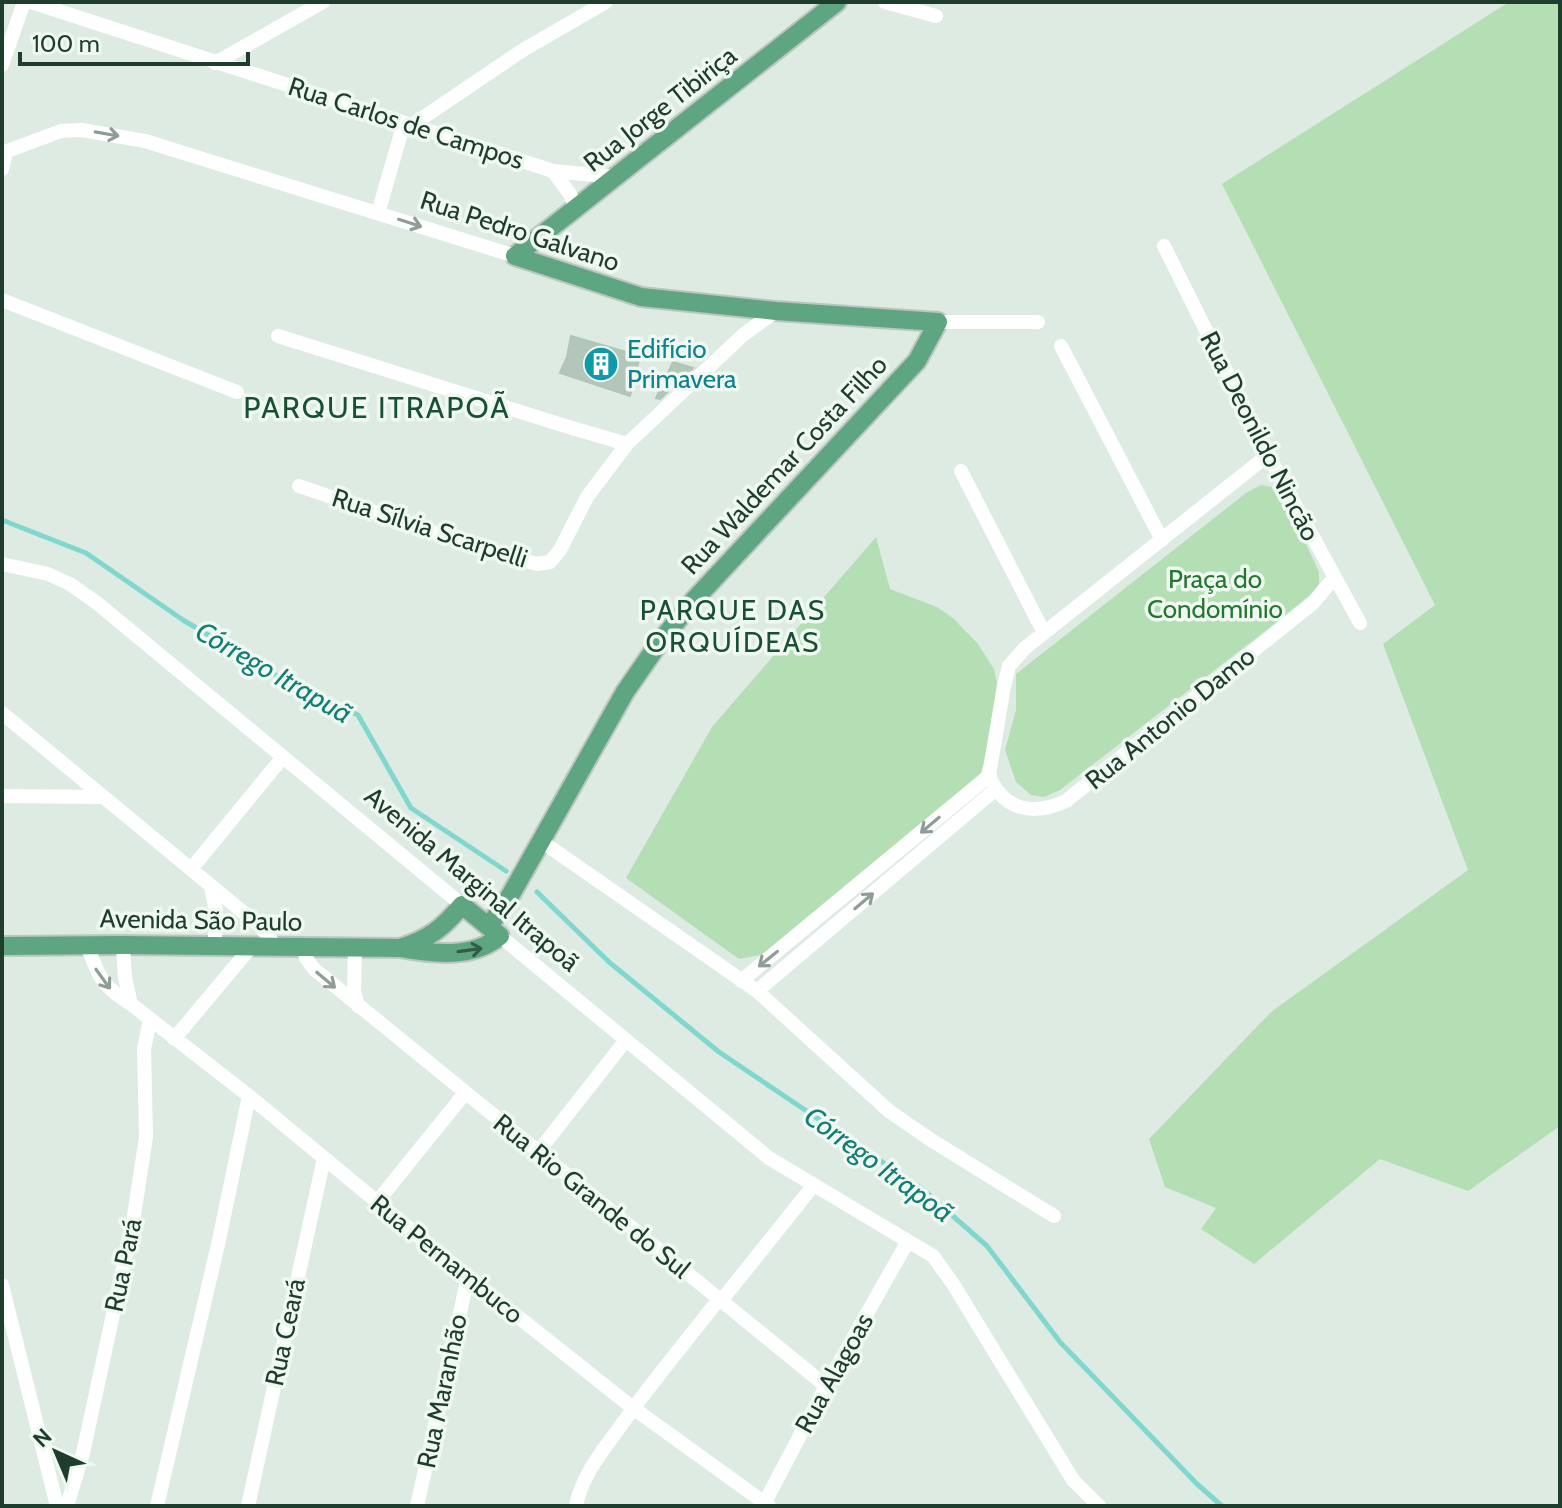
<svg xmlns="http://www.w3.org/2000/svg" width="1562" height="1508" font-family="Cabin,sans-serif">
  <style>
    .green { fill: #b4dfb5 }
    .lines { fill: none; stroke-linecap: round; stroke-linejoin: round }
    .stream { stroke: #80d7ce; stroke-width: 5 }
    .building { fill: #b3c6ba; stroke: #b0c5b7; stroke-width: 2 }
    .major-casing { stroke: #bcc5c0; stroke-width: 22 }
    .minor { stroke: #fff; stroke-width: 14 }
    .major { stroke: #5ea681; stroke-width: 18 }
    .oneway { stroke: #8e9e96 }
    .oneway2 { stroke: #315c46 }
    .labels { text-anchor: middle; dominant-baseline: central; stroke-width: 7; stroke-linejoin: round; paint-order: stroke }
    .street-label { font-size: 26px; fill: #1e3d2c; stroke: #eff8f1 }
    .culture-label { font-size: 26px; fill: #0d838f; stroke: #eff8f1; text-anchor: start }
    .park-label { font-size: 26px; fill: #24772f; stroke: #eff8f1 }
    .neighbourhood-label { font-size: 28px; letter-spacing: 2px; fill: #185034; stroke: #eff8f1 }
    .water-label { font-size: 28px; font-style: italic; fill: #137e75; stroke: #eff8f1 }
    .quarter-label { font-size: 30px; letter-spacing: 2px; fill: #185034; stroke: #eff8f1 }
  </style>
  <rect width="100%" height="100%" fill="#deebe2"/>
  <path class="green" d="M1509,2H1560V1126L1468,1191L1380,1159L1254,1264L1201,1229L1216,1208L1165,1187L1149,1139L1271,1012L1468,870L1383,644L1435,605L1222,184Z
    M1261,485L1275,488L1284,496L1319,572V584L1310,595L1269,628L1060,790L1044,797L1031,795L1016,782L1005,750L1016,710V674L1246,493Z
    M876,537L890,589L937,607L953,618L978,644L994,669L997,683L993,733L978,781L766,954L739,959L626,878L712,727Z"/>
  <g class="lines">
    <path class="stream" d="M2,520L86,553L183,620L294,686L358,715L411,808L506,871
      M537,892L609,962L719,1052L921,1188L987,1246L1060,1342L1197,1484L1222,1506"/>
  </g>
  <path class="building" d="M571,336L640,356L630,396L560,373L567,357Z
    M673,362L693,368L660,399L656,398Z"/>
  <g class="lines">
    <defs>
      <path id="major" d="M515,256L837,2
        M489,926L510,896L625,692L659,643L694,600L917,361L938,322L776,311L641,297L515,256
        M2,946L123,945L400,948C433,954 473,959 500,936L462,905C443,928 429,939 400,948"/>
    </defs>
    <use href="#major" class="major-casing"/>
    <path class="minor" d="M31,2L553,171L616,177
      M885,2L936,16
      M215,63L323,2
      M2,65L24,2
      M412,125L523,50L606,2
      M2,153L61,131L81,130L145,141L515,256
      M2,169L6,153
      M553,171L570,194L576,208
      M378,213L404,123
      M1164,246L1268,455L1360,623
      M2,300L237,392
      M938,322H1038
      M278,336L572,428L627,444
      M1061,346L1162,540
      M1268,455L1025,648L1009,666L1004,686L989,775C1003,811 1034,816 1066,801L1313,603L1334,578
      M961,471L1043,631
      M299,486L488,551L537,564L550,562L560,550L587,497L627,444L743,335L776,311
      M2,564L48,574L70,584L97,603L462,905
      M2,713L261,927L276,947
      M2,796L102,797
      M541,841L757,991L889,1111L931,1140L1054,1216
      M191,869L283,757
      M211,887L217,917L214,946
      M500,936L769,1158L933,1256L953,1284L1073,1480L1099,1506
      M87,945C98,975 102,987 131,1004L249,1096L468,1277L633,1408L769,1506
      M123,945L125,978L131,1004
      M304,947L306,958L314,969L826,1386
      M355,948L354,991L358,1006
      M741,981L990,775
      M757,991L996,789
      M174,1039L251,947
      M538,1152L626,1040
      M377,1202L465,1093
      M2,1285L57,1506
      M721,1301L813,1186
      M67,1506L83,1453L133,1222L146,1137L144,1049L150,1020
      M157,1506L219,1240L249,1096
      M248,1506L324,1158
      M417,1506L468,1277
      M576,1506C581,1478 600,1454 617,1431C649,1385 685,1343 719,1299
      M763,1506L826,1386L908,1241"/>
    <use href="#major" class="major"/>
  </g>
  <defs><path id="oneway-shaft" d="M-6 0H5M1.5-3L5.5 0L1.5 3" fill="none" stroke-width="1.6" stroke-linecap="round" stroke-linejoin="round" transform="scale(2)"/></defs>
  <g class="oneway">
    <use href="#oneway-shaft" transform="translate(107 134) rotate(10)"/>
    <use href="#oneway-shaft" transform="translate(410 223) rotate(18)"/>
    <use href="#oneway-shaft" transform="translate(930 825) rotate(140)"/>
    <use href="#oneway-shaft" transform="translate(864 901) rotate(-40)"/>
    <use href="#oneway-shaft" transform="translate(768 959) rotate(141)"/>
    <use href="#oneway-shaft" transform="translate(103 979) rotate(54)"/>
    <use href="#oneway-shaft" transform="translate(326 980) rotate(40)"/>
  </g>
  <use class="oneway2" href="#oneway-shaft" transform="translate(470 950) rotate(-8)"/>
  <defs>
    <symbol id="building-disc" viewBox="-11 -11 22 22"><circle r="9.5" fill="#0f9aa8" stroke="#eff8f1"/><path d="M-4-6H4V6H1V3H-1V6H-4ZM-2.5-4.3h1.7v1.8h-1.7ZM.8-4.3h1.7v1.8H.8ZM-2.5-1h1.7V.8h-1.7ZM.8-1h1.7V.8H.8Z" fill="#fff"/></symbol>
  </defs>
  <g fill-rule="evenodd">
    <use href="#building-disc" x="581" y="344" width="40" height="40"/>
  </g>
  <g class="labels">
    <g class="street-label">
      <text transform="translate(660 109) rotate(-38)">Rua Jorge Tibiriça</text>
      <text transform="translate(406 123) rotate(18)">Rua Carlos de Campos</text>
      <text transform="translate(520 231) rotate(18)">Rua Pedro Galvano</text>
      <text transform="translate(1260 436) rotate(63)">Rua Deonildo Nincão</text>
      <text transform="translate(784 465) rotate(-47)">Rua Waldemar Costa Filho</text>
      <text transform="translate(430 528) rotate(18)">Rua Sílvia Scarpelli</text>
      <text transform="translate(1170 718) rotate(-39)">Rua Antonio Damo</text>
      <text transform="translate(472 879) rotate(40)">Avenida Marginal Itrapoã</text>
      <text transform="translate(201 920) rotate(1)">Avenida São Paulo</text>
      <text transform="translate(592 1196) rotate(39)">Rua Rio Grande do Sul</text>
      <text transform="translate(447 1259) rotate(39)">Rua Pernambuco</text>
      <text transform="translate(123 1265) rotate(-78)">Rua Pará</text>
      <text transform="translate(285 1332) rotate(-78)">Rua Ceará</text>
      <text transform="translate(834 1373) rotate(-61)">Rua Alagoas</text>
      <text transform="translate(442 1391) rotate(-78)">Rua Maranhão</text>
    </g>
    <g class="culture-label">
      <text x="627" y="349">Edifício<tspan x="627" dy="30">Primavera</tspan></text>
    </g>
    <g class="park-label">
      <text x="1215" y="579">Praça do<tspan x="1215" dy="30">Condomínio</tspan></text>
    </g>
    <g class="neighbourhood-label">
      <text x="733" y="610">PARQUE DAS<tspan x="733" dy="32">ORQUÍDEAS</tspan></text>
    </g>
    <g class="water-label">
      <text transform="translate(274 672) rotate(30)">Córrego Itrapuã</text>
      <text transform="translate(879 1164) rotate(36)">Córrego Itrapoã</text>
    </g>
    <g class="quarter-label">
      <text x="377" y="407">PARQUE ITRAPOÃ</text>
    </g>
  </g>
  <rect width="1562" height="1508" fill="none" stroke="#1e3d2c" stroke-width="8"/>
  <g transform="translate(56 1452) rotate(316)" stroke="#eff8f1" stroke-width="6" paint-order="stroke">
  <path d="M0-6L14 30L0 20L-14 30Z" fill="#1e3d2c"/>
  <text y="-12" font-size="22" font-weight="bold" text-anchor="middle" fill="#1e3d2c">N</text>
  </g>
  <path d="M20 52v12h228v-12" fill="none" stroke="#1e3d2c" stroke-width="4"/>
  <text x="32" y="52" font-size="24" fill="#1e3d2c" stroke="#eff8f1" stroke-width="6" paint-order="stroke">100 m</text>
</svg>
